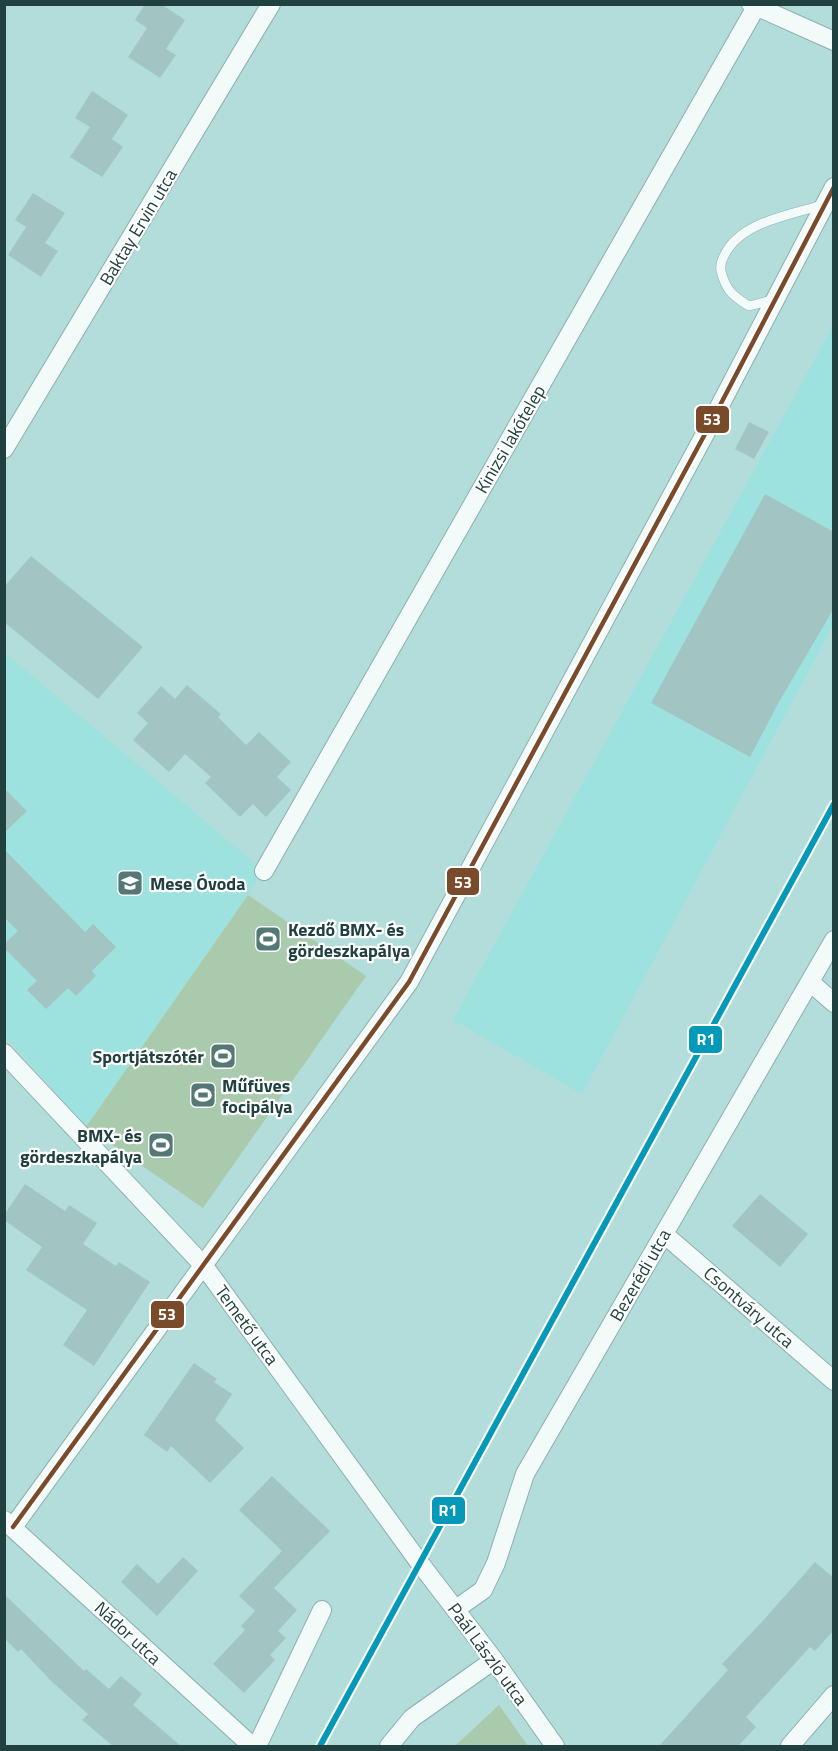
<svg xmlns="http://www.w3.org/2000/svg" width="838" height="1751" font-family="'Titillium Web',sans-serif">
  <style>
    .built { fill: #9de2de }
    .green { fill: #a9caad }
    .building { fill: #a2c5c3 }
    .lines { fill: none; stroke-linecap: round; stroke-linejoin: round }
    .lane-casing { stroke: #8dafae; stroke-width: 10 }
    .street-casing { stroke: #8dafae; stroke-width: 20 }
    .lane { stroke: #f3fafa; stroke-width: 9 }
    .street { stroke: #f3fafa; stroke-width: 18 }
    .bus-1-casing { stroke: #fff; stroke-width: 9 }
    .bus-1 { stroke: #7a4b2a; stroke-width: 4.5 }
    .rail-1-casing { stroke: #fff; stroke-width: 10 }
    .rail-1 { stroke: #0599b9; stroke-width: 6 }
    .labels { text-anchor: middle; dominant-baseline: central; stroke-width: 4.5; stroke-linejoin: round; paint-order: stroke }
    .street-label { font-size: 18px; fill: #20413f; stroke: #fff }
    .poi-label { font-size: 18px; font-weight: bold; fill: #20413f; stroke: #fff; text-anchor: start }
    .line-badge { stroke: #fff; stroke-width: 2 }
    .badge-label { font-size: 16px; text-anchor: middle; font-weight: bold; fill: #fff }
  </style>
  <rect width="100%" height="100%" fill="#b2dddb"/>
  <path class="built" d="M833,326V625L582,1094L453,1020Z
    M4,652L264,871L86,1127L5,1036Z"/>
  <path class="green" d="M248,895L366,976L203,1208L86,1127Z
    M499,1705L528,1746H455Z"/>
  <path class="building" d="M145,4H161L185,20L166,49L176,55L160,78L128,57L147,28L135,20Z
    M92,91L128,115L112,139L123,147L102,177L70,157L90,127L75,118Z
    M33,193L65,213L45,243L58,251L41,277L8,255L26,227L15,220Z
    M749,422L769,432L754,459L735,449Z
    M765,494L834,532V608L779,702L750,757L651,703Z
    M31,556L143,647L98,699L4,622V587Z
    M187,685L221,714L218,717L246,745L259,732L291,762L277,777L291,790L266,817L253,804L240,817L205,783L211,777L185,754L169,772L133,740L148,723L137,713L161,686L175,699Z
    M4,788L27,811L4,833Z
    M4,849L85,932L93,924L116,947L92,971L96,976L76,996L68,988L46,1009L27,990L37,981L4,948V944L18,931L4,917Z
    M25,1184L65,1211L69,1205L97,1223L83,1244L116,1266L119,1262L150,1282L94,1366L63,1345L87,1310L26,1270L42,1247L4,1220V1215Z
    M760,1194L808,1234L780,1267L732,1226Z
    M194,1363L217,1379L214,1382L232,1394L215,1420L244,1448L210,1483L171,1446L167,1452L144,1435Z
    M272,1476L330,1531L274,1588L297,1610L278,1631L286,1638L270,1655L275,1660L244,1693L213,1664L245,1630L241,1626L255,1611L239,1596L282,1551L239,1510Z
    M183,1557L198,1571L157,1616L121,1582L137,1564L158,1584Z
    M815,1562L834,1578V1630L815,1651L810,1647L746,1717L756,1727L738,1746H659L728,1670L722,1664L759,1625Z
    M4,1594L84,1671L86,1669L109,1689L121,1676L142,1694L133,1705L181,1746H113L82,1720L88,1714L51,1681L21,1649L18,1652L4,1638Z"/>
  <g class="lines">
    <defs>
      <path id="lane" d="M772,300L749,306C733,296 726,291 721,271C720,264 722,260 725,254C741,222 790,215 822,205"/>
      <path id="street" d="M751,4L834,41
        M4,449L271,4
        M264,871L756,7
        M810,982L834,1003
        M4,1053L204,1266L419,1562L494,1660L555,1746
        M664,1234L834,1381
        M4,1520L252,1746
        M13,1527L409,982L705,434L834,187
        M456,1609L483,1590L496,1563L525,1474L834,940
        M257,1746L322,1610
        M389,1746L412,1718L494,1660
        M790,1746L834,1695"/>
    </defs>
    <use href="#lane" class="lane-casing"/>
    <use href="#street" class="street-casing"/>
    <use href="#lane" class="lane"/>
    <use href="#street" class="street"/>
    <defs>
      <path id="bus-1" d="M13,1527L409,982L705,434L834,187"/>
    </defs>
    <use href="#bus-1" class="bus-1-casing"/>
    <use href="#bus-1" class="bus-1"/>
    <defs>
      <path id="rail-1" d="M320,1746L834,804"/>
    </defs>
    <use href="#rail-1" class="rail-1-casing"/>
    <use href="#rail-1" class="rail-1"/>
  </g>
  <defs>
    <symbol id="school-square" viewBox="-11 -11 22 22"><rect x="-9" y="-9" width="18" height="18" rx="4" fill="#537876" stroke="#fff"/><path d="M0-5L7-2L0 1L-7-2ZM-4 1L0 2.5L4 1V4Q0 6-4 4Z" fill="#fff"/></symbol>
    <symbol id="stadium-square" viewBox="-11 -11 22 22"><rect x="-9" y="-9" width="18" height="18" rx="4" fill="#537876" stroke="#fff"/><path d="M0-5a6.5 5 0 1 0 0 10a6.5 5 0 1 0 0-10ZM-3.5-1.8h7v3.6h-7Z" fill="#fff"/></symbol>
  </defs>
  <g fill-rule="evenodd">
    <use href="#school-square" x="115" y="868" width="30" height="30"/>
    <use href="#stadium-square" x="253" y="924" width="30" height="30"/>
    <use href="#stadium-square" x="208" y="1041" width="30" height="30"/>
    <use href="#stadium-square" x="188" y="1080" width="30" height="30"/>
    <use href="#stadium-square" x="146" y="1130" width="30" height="30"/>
  </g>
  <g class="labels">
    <g class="street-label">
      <text transform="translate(138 227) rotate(-59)">Baktay Ervin utca</text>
      <text transform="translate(510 439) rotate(-60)">Kinizsi lakótelep</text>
      <text transform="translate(640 1275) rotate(-60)">Bezerédi utca</text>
      <text transform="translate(749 1307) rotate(41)">Csontváry utca</text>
      <text transform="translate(247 1325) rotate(54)">Temető utca</text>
      <text transform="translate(128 1633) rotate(43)">Nádor utca</text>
      <text transform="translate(488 1654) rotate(54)">Paál László utca</text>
    </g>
    <g class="poi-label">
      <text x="150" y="883">Mese Óvoda</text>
      <text x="288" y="929">Kezdő BMX- és<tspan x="288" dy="21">gördeszkapálya</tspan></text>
      <text x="204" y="1056" text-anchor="end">Sportjátszótér</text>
      <text x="222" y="1085">Műfüves<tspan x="222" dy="21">focipálya</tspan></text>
      <text x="142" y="1135" text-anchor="end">BMX- és<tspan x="142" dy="21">gördeszkapálya</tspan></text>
    </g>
  </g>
  <g class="line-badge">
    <rect x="695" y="405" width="35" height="29" rx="6" fill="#7a4b2a"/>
    <rect x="446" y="867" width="34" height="29" rx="6" fill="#7a4b2a"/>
    <rect x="688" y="1025" width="35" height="29" rx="6" fill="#0599b9"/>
    <rect x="150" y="1300" width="35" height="29" rx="6" fill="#7a4b2a"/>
    <rect x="431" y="1496" width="35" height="29" rx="6" fill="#0599b9"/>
  </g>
  <g class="badge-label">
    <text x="712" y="425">53</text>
    <text x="463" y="888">53</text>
    <text x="706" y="1045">R1</text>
    <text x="167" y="1320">53</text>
    <text x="448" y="1516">R1</text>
  </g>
  <rect width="838" height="1751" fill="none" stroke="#20413f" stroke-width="12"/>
</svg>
